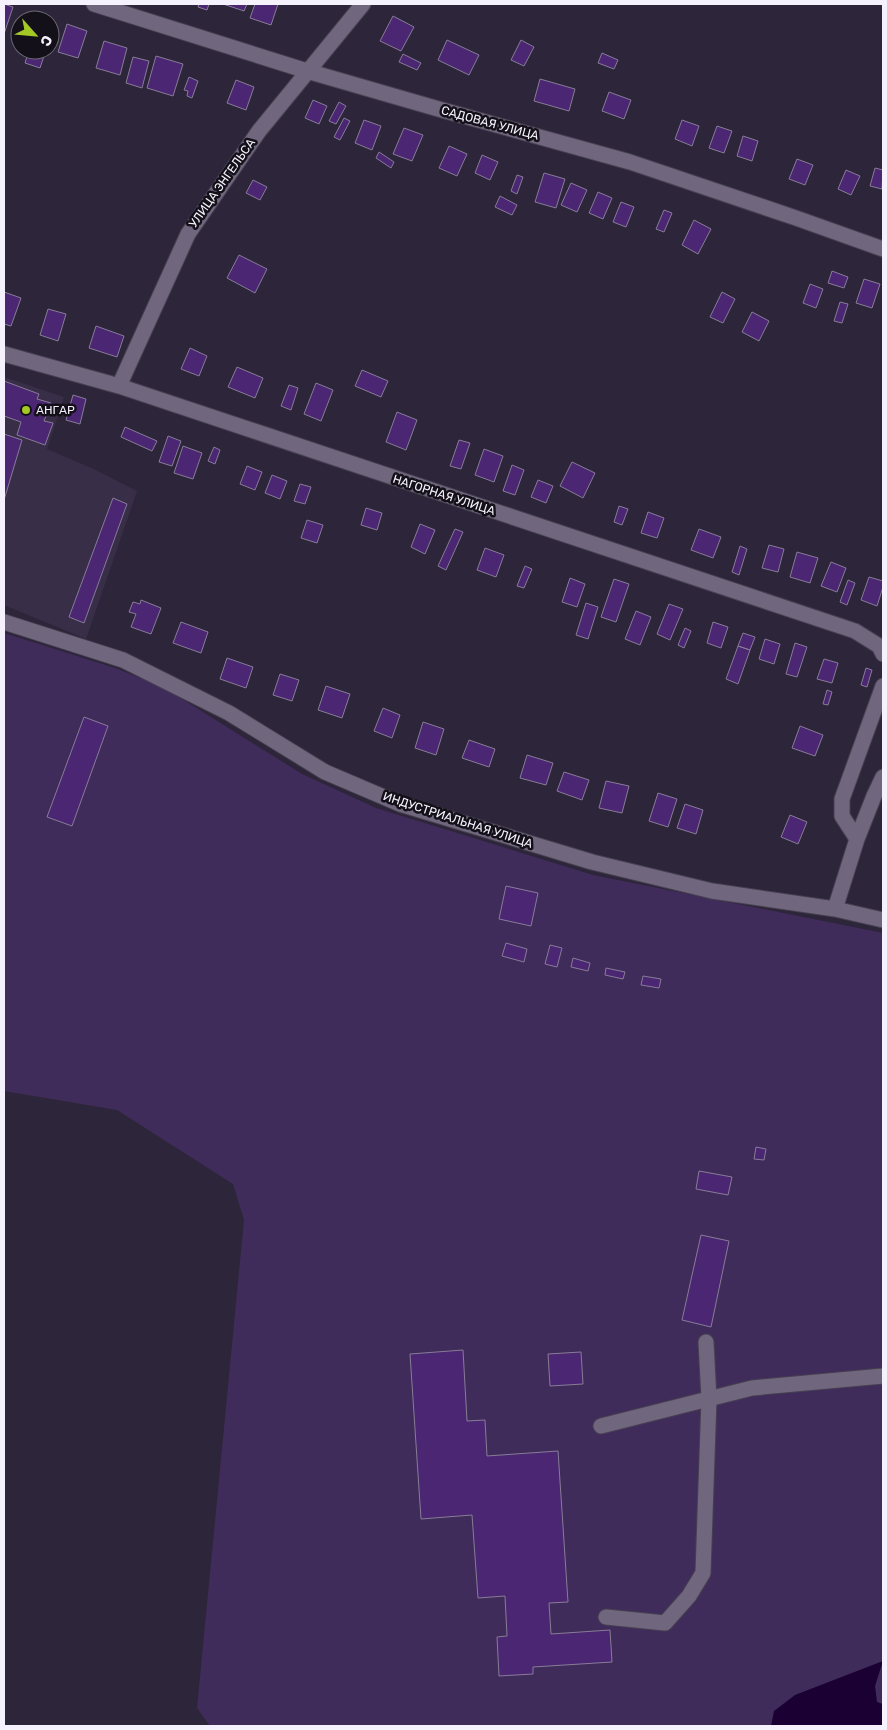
<svg xmlns="http://www.w3.org/2000/svg" width="887" height="1730" font-family="Rubik,sans-serif">
  <style>
    .built { fill: #382e48 }
    .green { fill: #402c5a }
    .water { fill: #1a0033 }
    .building { fill: #4b2673; stroke: #877d96 }
    .lines { fill: none; stroke-linecap: round; stroke-linejoin: round }
    .minor-casing { stroke: #474051; stroke-width: 17 }
    .minor { stroke: #70677e; stroke-width: 15 }
    .poi-dot { fill: #a4c825; stroke: #141019; stroke-width: 2 }
    .labels { text-anchor: middle; dominant-baseline: central; stroke-width: 5; stroke-linejoin: round; paint-order: stroke }
    .street-label { font-size: 12px; fill: #f6f2fd; stroke: #141019 }
    .poi-label { font-size: 12px; fill: #f6f2fd; stroke: #141019; text-anchor: start }
  </style>
  <rect width="100%" height="100%" fill="#2d2539"/>
  <path class="built" d="M4,377L64,397L47,449L96,470L137,491L86,639L4,605Z"/>
  <path class="green" d="M4,633L115,668L163,687L302,774L376,808L593,875L883,933V1726H210L197,1708L244,1220L233,1184L117,1110L4,1091Z"/>
  <path class="water" d="M883,1661L875,1686L877,1702L883,1704V1726H771L774,1711L795,1695Z"/>
  <path class="building" d="M4,4L13,7L4,34Z
    M199,4H209L207,10L198,7Z
    M223,4H247L244,11Z
    M255,4H278L271,25L250,18Z
    M393,16L414,27L401,51L380,41Z
    M67,24L87,31L78,58L58,52Z
    M447,40L479,55L469,75L438,60Z
    M521,40L534,47L524,66L511,60Z
    M104,41L127,48L120,75L96,68Z
    M29,50H46L40,68L25,63Z
    M602,53L618,60L614,69L598,63Z
    M403,54L421,63L417,70L399,62Z
    M156,56L183,64L173,96L147,88Z
    M133,57L149,61L142,88L126,83Z
    M189,77L198,81L192,98L187,96L188,91L184,90Z
    M540,79L575,89L569,111L534,101Z
    M236,80L254,87L246,110L227,103Z
    M609,92L631,100L624,119L602,111Z
    M313,100L327,106L319,124L305,118Z
    M339,102L346,106L336,124L329,121Z
    M344,118L350,121L340,140L334,137Z
    M364,120L381,126L372,150L355,143Z
    M682,120L699,126L692,146L675,139Z
    M717,126L732,131L724,153L709,148Z
    M404,128L423,135L412,161L393,154Z
    M743,136L758,141L752,161L737,156Z
    M449,146L467,154L457,176L439,168Z
    M379,152L394,162L391,168L376,158Z
    M482,155L498,162L490,180L475,173Z
    M797,159L813,165L805,185L789,179Z
    M875,168L883,170L882,189L870,186Z
    M846,170L860,176L851,195L838,189Z
    M544,173L565,179L556,208L535,202Z
    M517,175L523,177L517,194L511,191Z
    M253,180L267,187L260,200L246,193Z
    M571,183L587,190L577,212L561,205Z
    M598,192L612,198L603,219L589,213Z
    M500,196L517,205L512,215L495,207Z
    M621,202L634,207L626,227L613,222Z
    M664,210L672,213L664,232L656,229Z
    M694,220L711,229L698,254L682,245Z
    M239,255L267,269L255,293L227,278Z
    M832,271L848,277L844,288L828,283Z
    M864,279L880,284L872,308L856,303Z
    M810,284L823,289L816,308L803,303Z
    M4,292L21,298L11,326L4,324Z
    M722,292L735,299L723,323L710,317Z
    M840,302L848,304L842,323L834,321Z
    M48,309L66,314L58,341L40,335Z
    M752,312L769,321L759,341L742,332Z
    M96,326L124,336L117,357L89,348Z
    M190,348L207,356L199,376L181,369Z
    M237,367L263,378L255,398L228,387Z
    M362,370L388,381L381,397L355,386Z
    M4,381L39,394L37,399L51,403L44,421L53,423L45,445L17,435L21,422L4,416Z
    M316,383L333,390L321,421L304,414Z
    M289,385L298,388L291,410L281,406Z
    M73,395L86,399L80,424L66,420Z
    M397,412L417,420L406,450L386,442Z
    M125,427L157,441L152,451L121,437Z
    M4,434L22,440L4,500Z
    M168,436L181,441L172,466L159,462Z
    M459,440L470,443L461,469L450,466Z
    M183,446L202,453L193,479L174,473Z
    M214,447L220,450L215,464L208,461Z
    M484,449L503,456L494,482L475,475Z
    M572,462L595,473L583,498L560,486Z
    M512,465L524,470L515,495L503,491Z
    M247,466L262,472L255,490L240,484Z
    M272,475L287,481L280,499L265,493Z
    M538,480L553,486L546,503L531,497Z
    M300,484L311,487L305,504L294,501Z
    M113,498L127,504L84,623L69,617Z
    M619,506L628,509L622,525L614,522Z
    M366,508L382,513L377,530L361,525Z
    M648,512L664,518L657,538L641,533Z
    M307,520L323,525L317,543L301,538Z
    M420,524L435,530L425,554L411,547Z
    M455,529L463,532L446,570L438,566Z
    M699,529L721,537L713,558L691,550Z
    M769,545L784,549L778,572L762,568Z
    M740,546L747,549L739,575L732,572Z
    M485,548L504,555L496,577L477,570Z
    M797,552L818,558L810,583L790,577Z
    M831,562L846,568L837,592L821,586Z
    M525,566L532,569L524,588L517,586Z
    M869,577L883,581V587L877,606L861,600Z
    M570,578L585,584L577,607L562,602Z
    M614,579L629,584L616,622L601,617Z
    M848,580L855,583L847,605L840,602Z
    M141,600L161,608L151,634L131,627L136,614L129,612L133,602L140,604Z
    M586,603L598,607L588,639L576,635Z
    M669,604L683,609L670,640L657,634Z
    M636,611L651,617L640,645L625,639Z
    M181,622L208,632L201,653L173,643Z
    M713,622L728,627L721,648L707,643Z
    M685,628L691,631L684,648L678,645Z
    M743,633L755,637L750,650L738,646Z
    M765,639L780,644L774,664L759,659Z
    M795,643L807,647L797,677L786,674Z
    M738,646L750,650L738,684L726,679Z
    M227,658L253,667L246,688L220,679Z
    M824,659L838,663L832,683L817,679Z
    M866,668L872,670L867,687L861,685Z
    M280,674L299,680L292,701L273,695Z
    M326,686L350,694L342,718L318,710Z
    M827,690L832,692L828,705L823,704Z
    M383,708L400,715L392,738L374,731Z
    M84,717L108,726L72,826L47,817Z
    M423,722L444,729L436,755L415,748Z
    M800,726L823,735L815,756L792,748Z
    M469,740L495,749L489,767L462,758Z
    M527,755L553,763L546,785L520,778Z
    M564,772L589,780L582,800L557,791Z
    M606,781L629,786L622,813L599,808Z
    M658,793L677,799L668,827L649,821Z
    M685,804L703,810L696,834L677,828Z
    M790,815L807,822L798,844L781,837Z
    M506,886L538,893L531,926L499,919Z
    M506,943L527,949L524,962L502,956Z
    M550,945L562,948L557,967L545,964Z
    M573,958L590,963L588,971L571,967Z
    M606,968L625,972L623,979L605,975Z
    M643,976L661,979L659,988L641,985Z
    M756,1147L766,1149L764,1160L754,1159Z
    M699,1171L732,1177L728,1195L696,1189Z
    M701,1235L729,1241L711,1327L682,1320Z
    M463,1350L467,1421L485,1420L487,1456L558,1451L568,1602L549,1603L551,1634L610,1630L612,1662L533,1667V1674L499,1676L497,1637L507,1636L505,1596L478,1598L472,1515L421,1519L410,1354Z
    M581,1352L583,1384L550,1386L548,1354Z"/>
  <g class="lines">
    <defs>
      <path id="minor" d="M94,4L307,71L435,108L630,162L796,218L883,249
        M4,354L119,386L855,631L879,646L883,654
        M119,386L188,234L259,131L363,4
        M4,622L123,660L229,713L325,772L400,804L592,862L712,891L835,909L883,920
        M857,839L874,796L883,777
        M835,909L857,839L842,816V799L883,686
        M601,1426L752,1388L883,1376
        M606,1617L665,1623L689,1596L703,1573L709,1399L706,1342"/>
    </defs>
    <use href="#minor" class="minor-casing"/>
    <use href="#minor" class="minor"/>
  </g>
  <circle class="poi-dot" cx="26" cy="410" r="5"/>
  <g class="labels">
    <g class="street-label">
      <text transform="translate(490 123) rotate(15)">САДОВАЯ УЛИЦА</text>
      <text transform="translate(222 183) rotate(-55)">УЛИЦА ЭНГЕЛЬСА</text>
      <text transform="translate(444 495) rotate(18)">НАГОРНАЯ УЛИЦА</text>
      <text transform="translate(458 820) rotate(18)">ИНДУСТРИАЛЬНАЯ УЛИЦА</text>
    </g>
    <g class="poi-label">
      <text x="36" y="410">АНГАР</text>
    </g>
  </g>
  <rect width="887" height="1730" fill="none" stroke="#f6f2fd" stroke-width="10"/>
  <g transform="translate(35 35) rotate(117)"><circle r="24" fill="#141019" stroke="#6e6a74"/>
  <path d="M0-4L9 19L0 12L-9 19Z" fill="#a4c825"/>
  <text y="-8" font-size="14" font-weight="bold" text-anchor="middle" fill="#f6f2fd">С</text>
  </g>
</svg>
